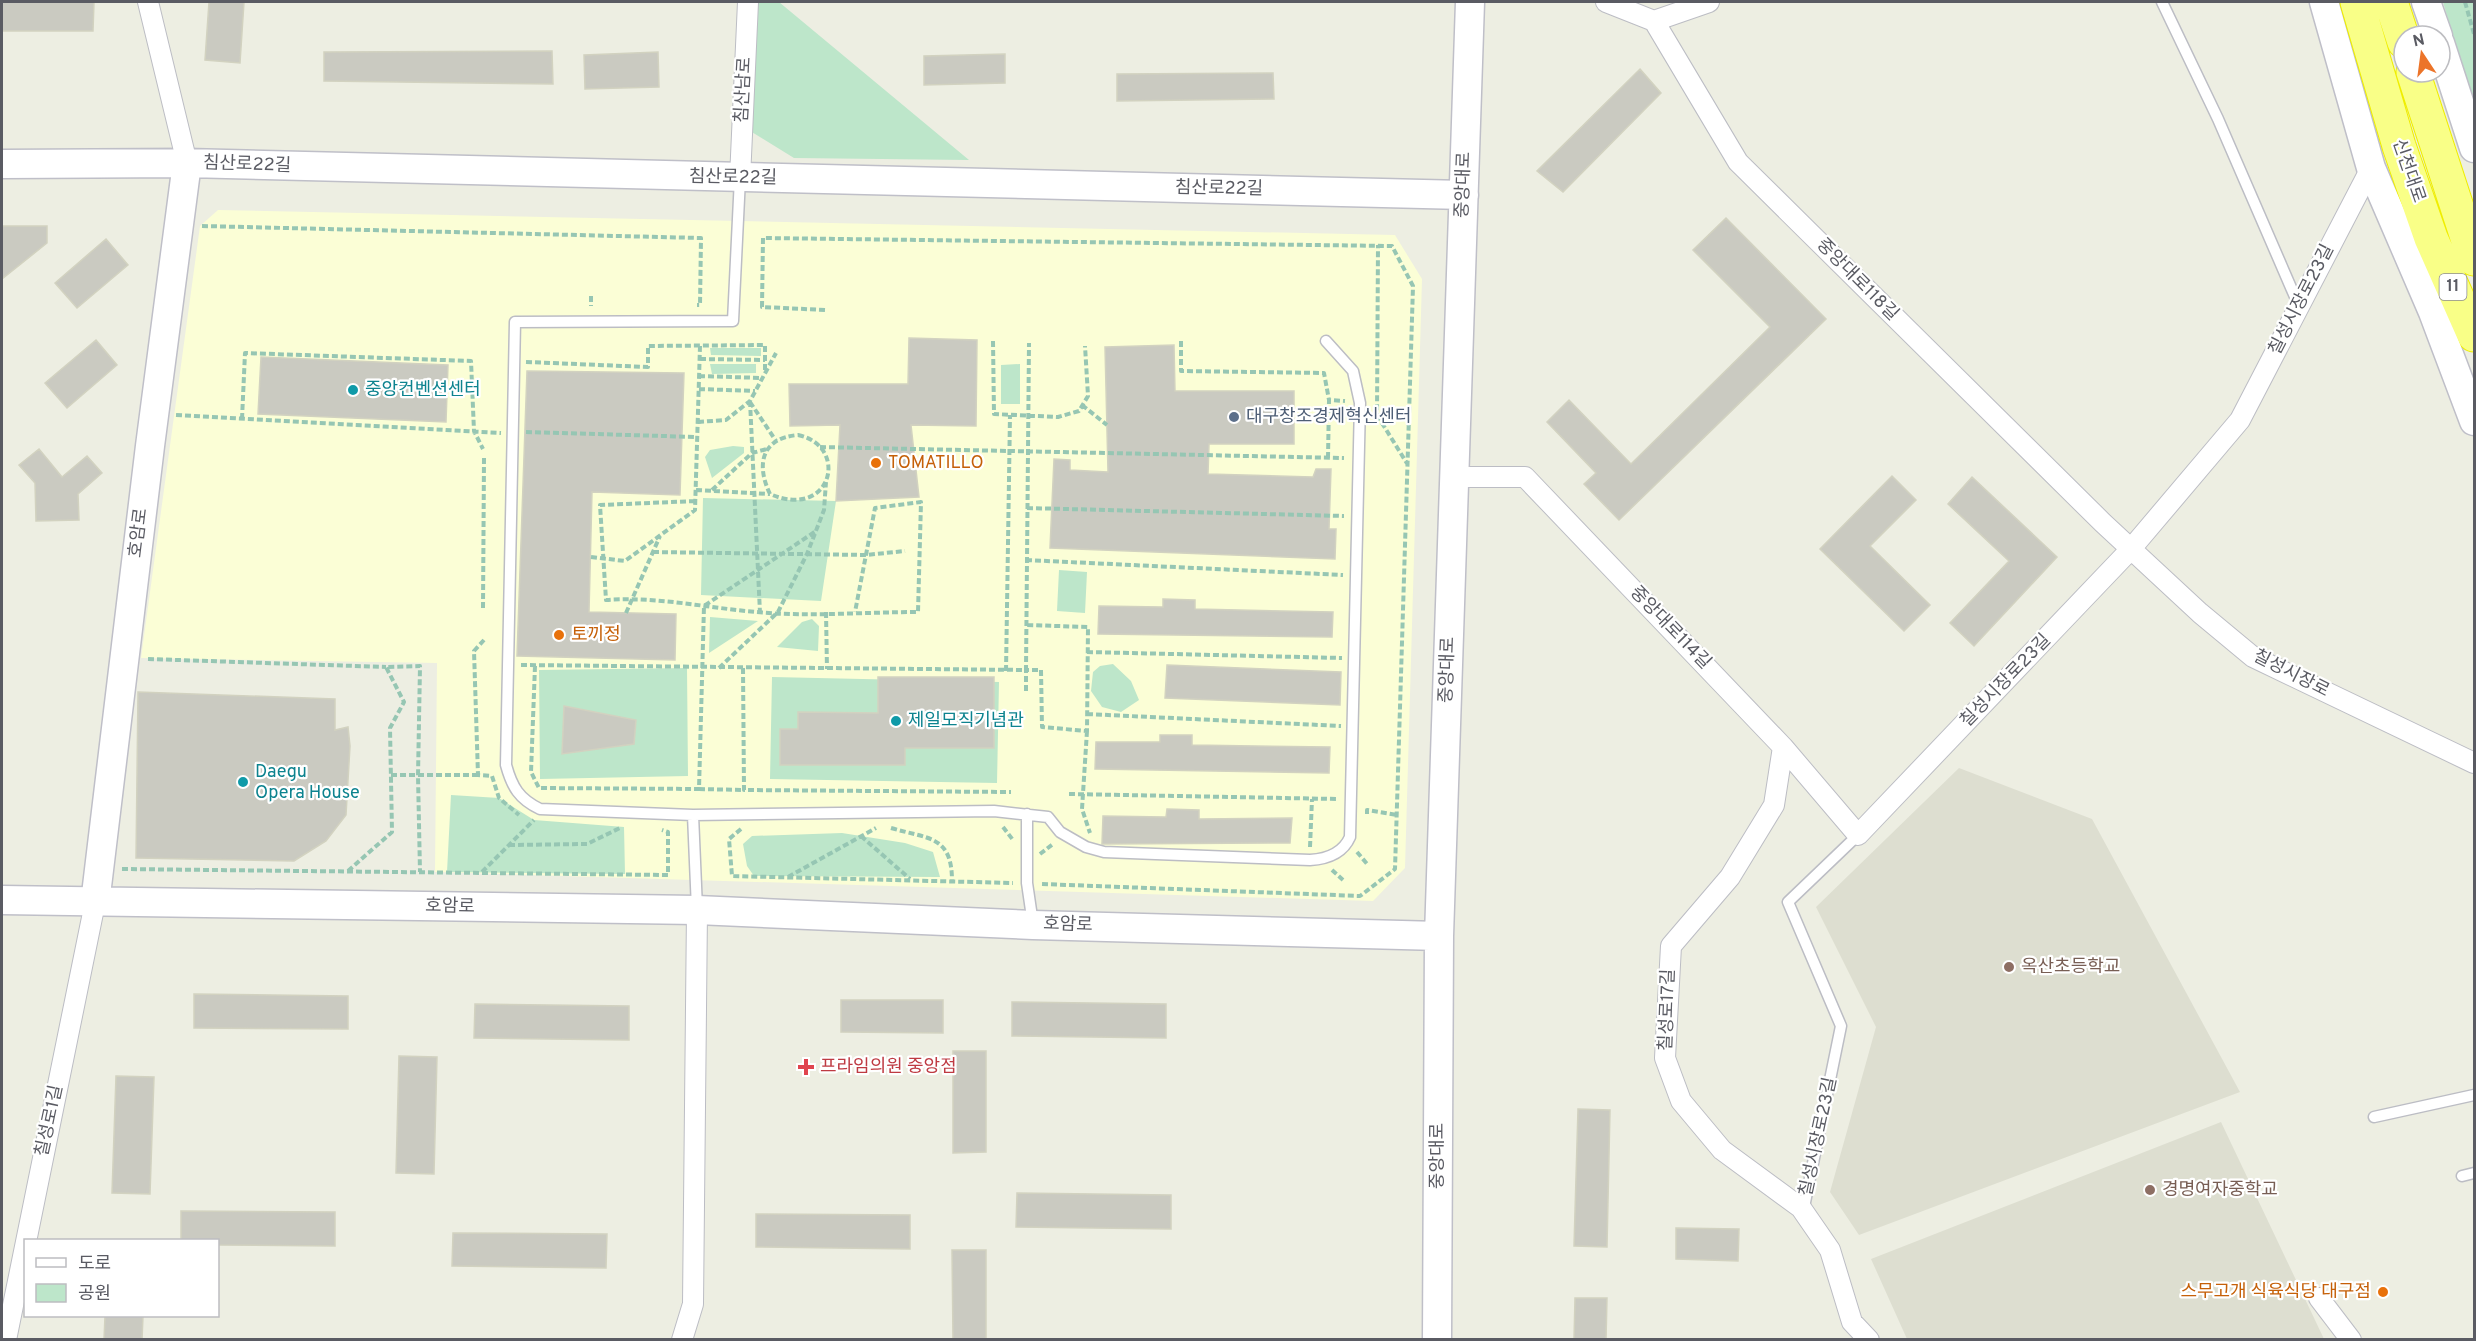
<svg xmlns="http://www.w3.org/2000/svg" width="2476" height="1341" font-family="Overpass,'Noto Sans KR',sans-serif">
  <style>
    .commercial { fill: #fbfed6 }
    .education { fill: #ddded0 }
    .green { fill: #bde6ca }
    .building { fill: #cacac1; stroke: #d2d2c0; stroke-width: 1.5 }
    .lines { fill: none; stroke-linecap: round; stroke-linejoin: round }
    .lane-casing { stroke: #bcbdc4; stroke-width: 13 }
    .street-casing { stroke: #bcbdc4; stroke-width: 22 }
    .secondary-casing { stroke: #bfbfc8; stroke-width: 31 }
    .highway-casing { stroke: #efee00; stroke-width: 35 }
    .path { stroke: #96c6b3; stroke-width: 4; stroke-dasharray: 6 3; stroke-linecap: butt }
    .lane { stroke: #fff; stroke-width: 10 }
    .street { stroke: #fff; stroke-width: 20 }
    .secondary { stroke: #fff; stroke-width: 28 }
    .highway { stroke: #f9ff87; stroke-width: 33 }
    .culture-dot { fill: #0f9aa8; stroke: #fff; stroke-width: 2 }
    .service-dot { fill: #5c6f8a; stroke: #fff; stroke-width: 2 }
    .food-dot { fill: #e8710a; stroke: #fff; stroke-width: 2 }
    .education-dot { fill: #8d6e63; stroke: #fff; stroke-width: 2 }
    .health-dot { fill: #e0444e; stroke: #fff; stroke-width: 2 }
    .labels { text-anchor: middle; dominant-baseline: central; stroke-width: 4.5; stroke-linejoin: round; paint-order: stroke }
    .shield { fill: #fff; stroke: #8c8c92; stroke-width: 1.5 }
    .shield-label { font-size: 16px; font-weight: bold; fill: #5a5b63 }
    .street-label { font-size: 18px; fill: #5a5b63; stroke: #fff }
    .culture-label { font-size: 18px; fill: #0d838f; stroke: #fff; text-anchor: start }
    .service-label { font-size: 18px; fill: #4e5e75; stroke: #fff; text-anchor: start }
    .food-label { font-size: 18px; fill: #c56008; stroke: #fff; text-anchor: start }
    .education-label { font-size: 18px; fill: #785e54; stroke: #fff; text-anchor: start }
    .health-label { font-size: 18px; fill: #be3a42; stroke: #fff; text-anchor: start }
  </style>
  <rect width="100%" height="100%" fill="#edeee2"/>
  <path class="commercial" d="M218,210L1395,235L1422,279L1405,868L1373,901L435,872L437,663L141,658L200,226Z"/>
  <path class="education" d="M1959,768L2092,819L2240,1092L1859,1235L1830,1192L1876,1027L1816,907Z
    M2221,1122L2324,1339H1907L1871,1259Z"/>
  <path class="green" d="M748,2H779L969,160L794,158L742,126Z
    M2443,2H2474V109Z
    M710,348H761V356L711,355Z
    M710,364H756V373L712,374Z
    M1020,364V404H1001V365Z
    M733,446L744,447V453L712,478L705,457L710,450Z
    M703,498L836,501L821,601L701,595Z
    M1059,570L1087,572L1085,613L1057,611Z
    M710,617L758,621L709,653Z
    M812,619L819,626L818,651L777,647L802,622Z
    M1113,664L1131,681L1139,700L1121,712L1102,707L1091,691L1093,672L1100,666Z
    M687,668L688,776L540,779L539,670Z
    M772,677L999,682L997,783L770,779Z
    M451,795L499,798L534,820L624,827L625,874L447,872Z
    M842,833L905,843L933,852L940,877L754,876L747,866L743,844L752,836Z"/>
  <path class="building" d="M2,2H94L93,31H2Z
    M209,2H244L240,63L205,60Z
    M552,51L553,84L324,81V52Z
    M658,52L659,87L585,89L584,55Z
    M1005,54V83L924,85V56Z
    M1640,69L1661,93L1563,192L1537,171Z
    M1273,73L1274,99L1117,101V74Z
    M1726,218L1826,319L1619,520L1584,484L1596,473L1547,422L1569,400L1631,464L1770,327L1693,250Z
    M2,226H47V243L2,279Z
    M106,239L128,265L77,308L55,283Z
    M909,338L977,340L976,426L911,425L919,497L836,501L840,425L790,426L789,384H908Z
    M96,340L117,365L67,408L45,383Z
    M1174,345L1175,391H1294V444H1209L1208,474L1313,477L1316,469H1331L1329,529H1336L1335,559L1050,548L1054,459L1070,460V470L1108,472L1105,347Z
    M261,357L448,365L446,422L258,414Z
    M527,371L684,373L680,495L592,492L589,612L676,614L675,660L517,656Z
    M39,449L62,477L87,456L102,473L78,494L79,520L36,521L35,483L19,465Z
    M1892,476L1916,500L1870,546L1930,605L1904,631L1820,549Z
    M1972,477L2057,557L1974,646L1950,623L2009,561L1948,504Z
    M1163,599L1195,600V609L1333,612L1332,637L1098,634L1099,606L1163,607Z
    M1167,665L1341,672L1340,705L1165,698Z
    M878,677H994V748H905V765H780V729H798V712L878,713Z
    M138,692L335,699V730L348,727L350,746L346,815L326,841L294,861L136,858Z
    M564,706L636,720L634,744L562,754Z
    M1160,735H1192V745L1330,747L1329,773L1095,769L1096,742H1160Z
    M1167,809L1199,810V819L1292,818L1290,843L1102,844L1103,816L1166,817Z
    M194,994L348,996V1029L194,1028Z
    M841,1000H943V1033L841,1032Z
    M1012,1002L1166,1004V1038L1012,1036Z
    M475,1004L629,1006V1040L474,1038Z
    M953,1051H986V1152L953,1153Z
    M399,1056L437,1057L434,1174L396,1173Z
    M116,1076L154,1077L150,1194L112,1193Z
    M1578,1109L1610,1110L1607,1247L1574,1246Z
    M1017,1193L1171,1195V1229L1016,1227Z
    M181,1211L335,1212V1246L218,1245V1240H181Z
    M756,1214L910,1215V1249L756,1247Z
    M1676,1228L1739,1229L1738,1261L1676,1259Z
    M453,1233L607,1234L606,1268L452,1266Z
    M952,1250H986V1340H953Z
    M1575,1298H1607L1606,1340H1574Z
    M105,1316H143L142,1340H104Z"/>
  <g class="lines">
    <defs>
      <path id="lane" d="M2162,2L2218,119L2299,306
        M1027,814V883L1033,924
        M693,815L994,811L1048,817L1060,832L1086,847L1104,852L1310,860C1327,859 1343,853 1350,837L1360,403L1353,371L1326,341
        M697,909L693,815L540,809C519,799 512,787 506,765L515,322L733,321L740,178
        M2374,1117L2474,1095
        M2462,1176L2474,1173
        M1803,1212L1841,1026L1788,902L1858,835"/>
      <path id="street" d="M148,2L187,163
        M1606,2L1654,21L1738,162L2103,523L2200,613L2253,657L2474,763
        M1654,21L1709,2
        M740,178L748,2
        M1455,477H1525L1783,747L1858,835L2130,550L2240,420L2371,168
        M1783,747L1774,805L1730,877L1671,946L1665,1058L1681,1101L1722,1150L1801,1208L1830,1250L1852,1322L1869,1340
        M2319,1298L2351,1340
        M6,1340L95,903
        M682,1340L693,1304L697,910"/>
      <path id="secondary" d="M2324,2L2371,168L2433,312L2474,421
        M2426,2L2438,36
        M2440,43L2474,148
        M2,164L187,163L1464,195
        M2,900L697,910L1033,925L1439,936
        M95,903L150,446L187,163
        M1437,1340L1439,936L1470,2"/>
      <path id="highway" d="M2357,2L2399,146L2431,238L2474,335
        M2391,2L2404,42
        M2413,72L2474,259"/>
    </defs>
    <use href="#lane" class="lane-casing"/>
    <use href="#street" class="street-casing"/>
    <use href="#secondary" class="secondary-casing"/>
    <use href="#highway" class="highway-casing"/>
    <path class="path" d="M2465,2L2474,34
      M202,226L701,238L700,305H697
      M591,296V306
      M825,310L762,307L763,238L1392,246L1413,286L1395,869L1360,896L1042,884
      M993,341L994,414L1058,417L1079,411L1088,396L1085,346
      M1181,341V371L1324,373L1329,400
      M700,359L765,360
      M526,362L648,367V346L765,345V372
      M699,376L762,378
      M699,389L755,391
      M750,401L760,613
      M750,402L776,441
      M1082,405L1107,425
      M1374,412L1377,415L1378,245
      M176,415L501,433
      M1377,415L1408,465
      M242,419L245,353L471,361L474,431L483,449
      M698,422L726,420L750,401L776,353
      M526,432L697,437
      M798,435C850,446 832,521 770,494C756,465 761,438 798,435Z
      M820,447L1344,458
      M1328,458L1329,400L1345,401
      M696,490L770,494
      M712,490L752,453L767,449
      M695,501L600,505L606,600C656,596 707,608 757,612C806,617 867,612 918,612L921,502L875,508L855,612
      M1027,508L1344,516
      M653,552L866,555L905,551
      M591,557L625,561L695,510L700,346
      M1026,560L1343,575
      M483,608L484,458
      M826,612L827,669
      M626,613L660,536
      M484,640L474,651L478,775L492,776L499,798L519,815
      M1087,652L1342,658
      M148,659L386,667
      M521,665L1026,670L1029,343
      M535,666L531,772L539,788L699,789L704,606L816,531
      M719,668L778,612L807,554L824,510L826,482
      M743,668L744,790L1011,792
      M1006,671L1010,415
      M1026,691V670H1041L1042,727L1087,731L1088,627L1026,625
      M1087,714L1341,726
      M1087,731L1082,809L1090,833
      M391,775H478
      M699,789L744,790
      M1069,794L1338,799
      M1367,814V810L1397,815
      M1003,827L1013,840
      M891,828C928,839 952,835 952,881
      M741,829L729,839L732,876L1013,883
      M861,836L910,879
      M509,845L587,844L622,827
      M1310,847L1312,799
      M1357,852L1368,865
      M1040,854L1053,844
      M122,869L668,875V832L662,830
      M1332,870L1343,880
      M348,871L392,832L390,728L404,702L386,667L420,666L418,776L420,872
      M482,872L534,820
      M788,877L876,828"/>
    <use href="#lane" class="lane"/>
    <use href="#street" class="street"/>
    <use href="#secondary" class="secondary"/>
    <use href="#highway" class="highway"/>
  </g>
  <g class="culture-dot">
    <circle cx="353" cy="390" r="6"/>
    <circle cx="896" cy="721" r="6"/>
    <circle cx="243" cy="782" r="6"/>
  </g>
  <circle class="service-dot" cx="1234" cy="417" r="6"/>
  <g class="food-dot">
    <circle cx="876" cy="463" r="6"/>
    <circle cx="559" cy="635" r="6"/>
    <circle cx="2383" cy="1292" r="6"/>
  </g>
  <g class="education-dot">
    <circle cx="2009" cy="967" r="6"/>
    <circle cx="2150" cy="1190" r="6"/>
  </g>
  <path class="health-dot" d="M803 1058h6v6h6v6h-6v6h-6v-6h-6v-6h6z"/>
  <g class="labels">
    <rect class="shield" x="2439.5" y="274" width="27" height="26" rx="4.5"/>
    <g class="shield-label">
      <text x="2453" y="287">11</text>
    </g>
    <g class="street-label">
      <text transform="translate(744 90) rotate(-87)">침산남로</text>
      <text transform="translate(247 165) rotate(2)">침산로22길</text>
      <text transform="translate(2408 171) rotate(71)">신천대로</text>
      <text transform="translate(733 178) rotate(1)">침산로22길</text>
      <text transform="translate(1464 185) rotate(-88)">중앙대로</text>
      <text transform="translate(1219 189) rotate(1)">침산로22길</text>
      <text transform="translate(1857 280) rotate(45)">중앙대로118길</text>
      <text transform="translate(2302 300) rotate(-63)">칠성시장로23길</text>
      <text transform="translate(139 533) rotate(-83)">호암로</text>
      <text transform="translate(1670 628) rotate(46)">중앙대로114길</text>
      <text transform="translate(1448 670) rotate(-88)">중앙대로</text>
      <text transform="translate(2291 674) rotate(27)">칠성시장로</text>
      <text transform="translate(2006 681) rotate(-46)">칠성시장로23길</text>
      <text transform="translate(450 907) rotate(1)">호암로</text>
      <text transform="translate(1068 925) rotate(2)">호암로</text>
      <text transform="translate(1668 1010) rotate(-88)">칠성로17길</text>
      <text transform="translate(50 1121) rotate(-78)">칠성로1길</text>
      <text transform="translate(1819 1137) rotate(-78)">칠성시장로23길</text>
      <text transform="translate(1438 1156) rotate(-90)">중앙대로</text>
    </g>
    <g class="culture-label">
      <text x="365" y="390">중앙컨벤션센터</text>
      <text x="908" y="721">제일모직기념관</text>
      <text x="255" y="772">Daegu<tspan x="255" dy="21">Opera House</tspan></text>
    </g>
    <g class="service-label">
      <text x="1246" y="417">대구창조경제혁신센터</text>
    </g>
    <g class="food-label">
      <text x="888" y="463">TOMATILLO</text>
      <text x="571" y="635">토끼정</text>
      <text x="2371" y="1292" text-anchor="end">스무고개 식육식당 대구점</text>
    </g>
    <g class="education-label">
      <text x="2021" y="967">옥산초등학교</text>
      <text x="2162" y="1190">경명여자중학교</text>
    </g>
    <g class="health-label">
      <text x="820" y="1067">프라임의원 중앙점</text>
    </g>
  </g>
  <rect width="2476" height="1341" fill="none" stroke="#5a5b63" stroke-width="6"/>
  <rect x="24" y="1239" width="195" height="78" fill="#ffffff" stroke="#bdbdc1" stroke-width="1.5"/>
  <rect x="36" y="1258" width="30" height="9" fill="#ffffff" stroke="#bdbdc1" stroke-width="1.5"/>
  <text x="78" y="1269" font-size="18" fill="#5a5b63">도로</text>
  <rect x="36" y="1284" width="30" height="18" fill="#bde6ca" stroke="#bdbdc1" stroke-width="1.5"/>
  <text x="78" y="1299" font-size="18" fill="#5a5b63">공원</text>
  <g transform="translate(2422 54) rotate(347)"><circle r="28" fill="#ffffff" stroke="#bdbdc1" stroke-width="1.5"/>
  <path d="M0-4.5L10 22L0 15L-10 22Z" fill="#ec7429"/>
  <text y="-9" font-size="16" font-weight="bold" text-anchor="middle" fill="#5a5b63">N</text>
  </g>
</svg>
